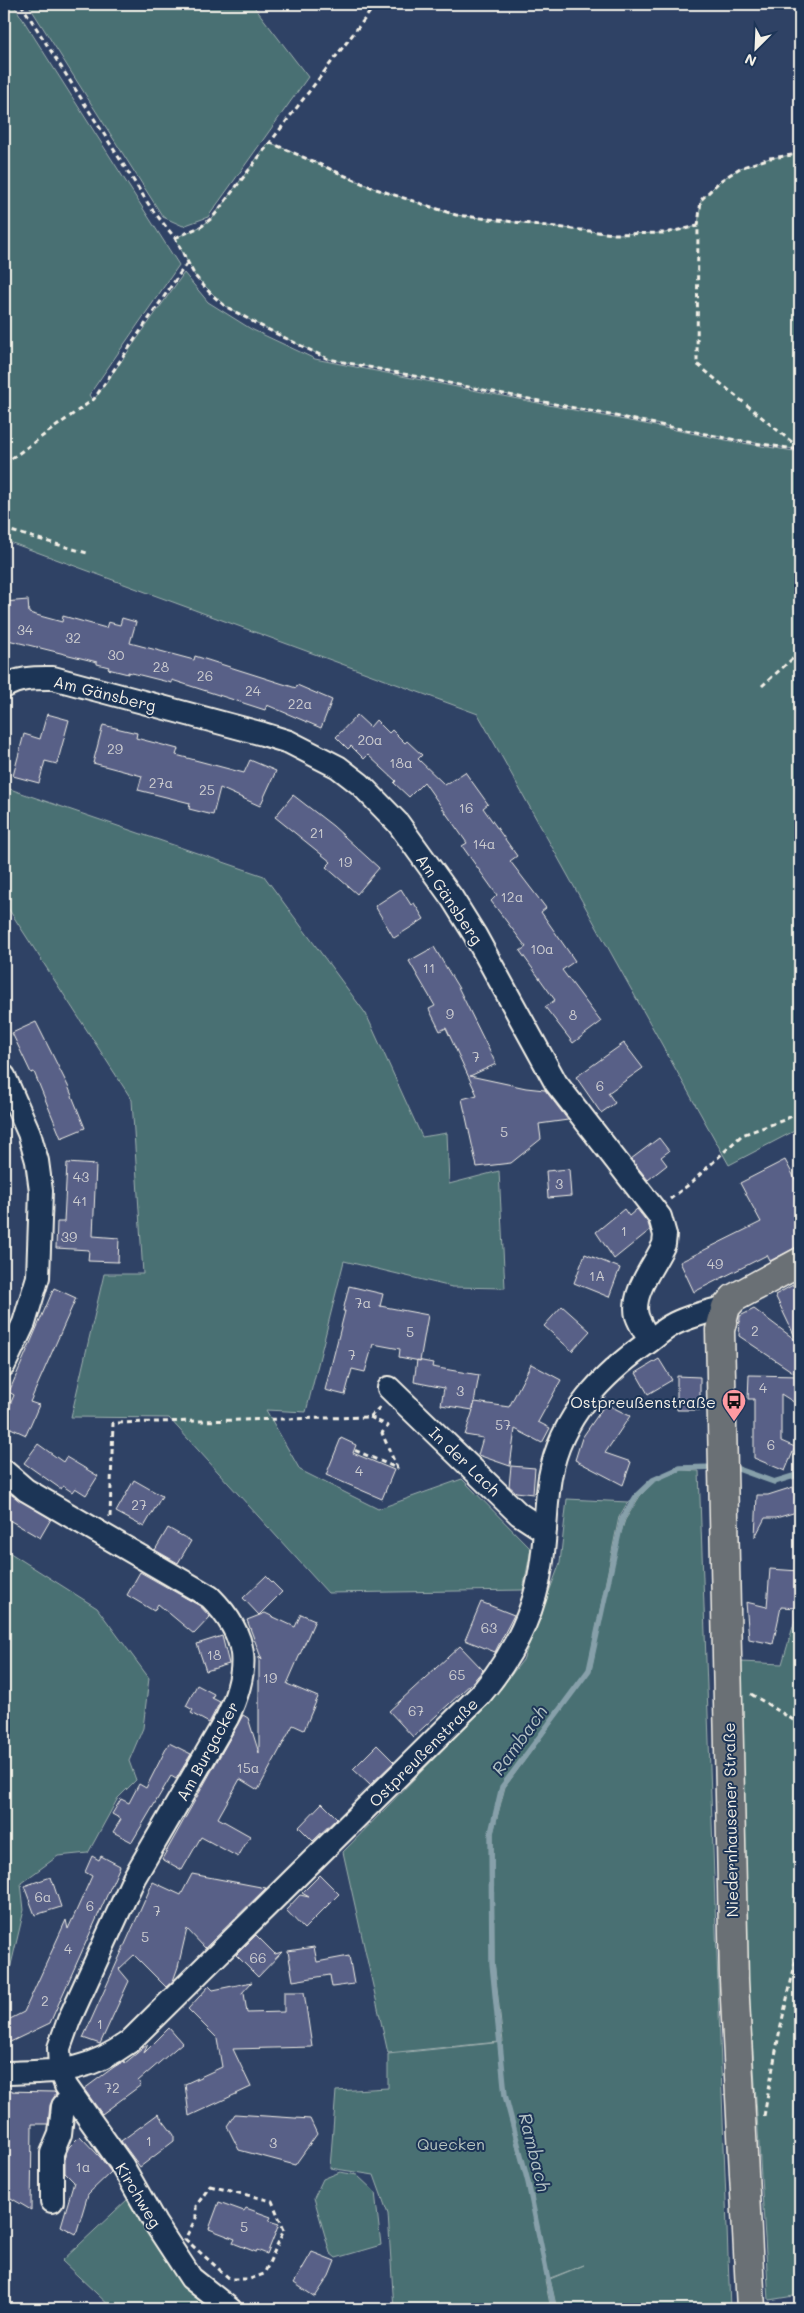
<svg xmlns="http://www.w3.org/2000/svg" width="804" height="2313" font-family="Mali,sans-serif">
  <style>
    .green { fill: #496f73; stroke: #9eb0ae }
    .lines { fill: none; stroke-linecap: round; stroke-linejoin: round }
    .stream { stroke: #87a0aa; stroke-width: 5.5 }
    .building { fill: #596087; stroke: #f4f1e8 }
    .minor-casing { stroke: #f4f1e8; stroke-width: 26 }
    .major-casing { stroke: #f4f1e8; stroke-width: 31 }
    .path { stroke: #f4f1e8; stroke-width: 3; stroke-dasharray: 5 4; stroke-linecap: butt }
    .minor { stroke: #1d3557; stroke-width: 22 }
    .major { stroke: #6b6f75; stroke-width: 28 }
    .labels { text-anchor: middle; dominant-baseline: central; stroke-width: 4; stroke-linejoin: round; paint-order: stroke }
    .number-label { font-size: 14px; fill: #cdcdd0 }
    .street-label { font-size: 16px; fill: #f4f1e8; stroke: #1d3557 }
    .poi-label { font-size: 16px; fill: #f4f1e8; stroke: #1d3557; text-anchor: end }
    .park-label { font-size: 16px; fill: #b8c4bf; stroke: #1d3557 }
    .water-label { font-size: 18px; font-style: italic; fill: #b4c2c4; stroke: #1d3557 }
  </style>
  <rect width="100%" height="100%" fill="#2f4265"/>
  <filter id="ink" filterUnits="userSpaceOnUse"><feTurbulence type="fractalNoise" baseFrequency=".02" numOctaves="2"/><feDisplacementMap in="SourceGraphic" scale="10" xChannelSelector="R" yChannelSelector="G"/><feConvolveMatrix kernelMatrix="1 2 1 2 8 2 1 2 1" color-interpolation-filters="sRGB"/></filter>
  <g filter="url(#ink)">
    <path class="green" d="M4,4H13L179,265L89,395L93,401L184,273L208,302L251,329L315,359L736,442L800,452V1128L729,1165L478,714L4,540Z
      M28,4H252L308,77L208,217L183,226L163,217Z
      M269,142L373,188L456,215L614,234L665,233L698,226L701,200L720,181L740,168L770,158L800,154V450L736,440L328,359L259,325L225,306L195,276L175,238L202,226L213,217Z
      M4,787L264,876L366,1014L422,1137L447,1133L449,1184L499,1171L505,1288L452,1287L344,1261L306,1412L266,1410L300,1470L378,1509L462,1479L531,1549L523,1590L328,1593L169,1418L71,1417L104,1274H143L132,1100L4,902Z
      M681,1470L699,1471L730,2309H557L550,2279L584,2265L545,2280L551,2309H394L388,2214L374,2175L330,2168L336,2091L388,2088V2054L503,2042L494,1961L493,1833L505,1787L591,1670L615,1551L625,1520L640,1496L654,1481Z
      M567,1499L628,1502L619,1517L588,1669L501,1786L490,1833L491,1962L498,2042L388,2053L343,1852L494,1697L523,1660L560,1563Z
      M4,1549L97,1608L149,1678L143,1728L129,1761L136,1780L118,1798L88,1853L58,1856L21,1883L24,1910L10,1969L4,1970Z
      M800,1603V2295L769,2300L747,1960L741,1662L782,1664Z
      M340,2172L357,2175L375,2192L381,2245L336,2258L330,2253L314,2198L323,2179Z
      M129,2198L219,2309H113L62,2261Z"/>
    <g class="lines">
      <path class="stream" d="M730,1466L774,1482L800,1474
        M554,2309L528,2182L505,2095L492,1963L491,1833L502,1787L589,1670L622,1519L637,1495L653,1480L680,1468L715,1467"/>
    </g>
    <path class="building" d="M28,600L29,613L62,622L63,616L106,628L108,622L120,625L122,618L136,622L130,643L194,660L195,656L296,688L297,685L332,700L321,728L267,705L265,710L172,680V683L128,672V674L108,669L109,667L97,664V662L4,639V602Z
      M47,714L69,720L57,764L45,761L39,783L13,776L24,734L40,739Z
      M357,715L370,727L376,720L389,733L392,730L405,743L407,741L422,755L418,759L445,785L465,772L488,804L483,808L517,856L510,861L546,908L541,912L575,961L562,970L601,1022L573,1043L545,1007L555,1000L520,951L526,947L491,901L497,895L462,846L467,843L424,782L409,797L394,783L396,781L368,755L364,759L351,746L348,749L336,737Z
      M103,725L137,733L136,738L178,749L176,755L244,773L250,760L276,771L260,806L220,788L213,815L189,809L190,803L138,790L142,776L93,763Z
      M293,795L333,826L379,868L357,894L326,867L331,862L275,817Z
      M401,889L411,905L414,903L424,919L394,938L375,906Z
      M434,947L458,987L496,1064L470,1076L526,1088L545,1090L568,1120L539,1124L541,1139L511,1163L477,1167L462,1099L477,1095L446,1028L440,1031L429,1009L435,1006L409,961Z
      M36,1022L68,1086L85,1128L61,1138L34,1072L31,1073L12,1033Z
      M624,1043L643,1068L608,1093L615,1103L601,1113L576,1077Z
      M659,1138L669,1151L661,1157L667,1165L648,1180L631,1159Z
      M785,1160L800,1188V1245L770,1261L767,1255L694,1292L680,1262L761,1222L740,1183Z
      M67,1163L96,1165L93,1236L119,1238L118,1262L88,1261L89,1250L56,1248L57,1222H64Z
      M569,1169L571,1196L548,1198L546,1171Z
      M624,1209L629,1216L637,1209L648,1223L650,1230L614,1259L596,1232Z
      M585,1254L620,1268L609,1297L574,1283Z
      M800,1281V1406L781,1394V1441L795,1447L785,1471L754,1458V1399H748L749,1375L799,1376L739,1336L740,1316L754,1309L797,1341L775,1295Z
      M349,1286L383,1294L380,1306L428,1315L420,1361L399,1357L400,1349L373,1344L365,1372L352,1369L345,1395L325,1390L345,1311H343Z
      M54,1288L76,1298L30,1402L39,1405L26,1435L4,1425V1419L14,1395L9,1392Z
      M562,1306L590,1331L572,1351L544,1326Z
      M659,1359L672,1380L648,1394L636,1373Z
      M417,1360L433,1363L432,1367L479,1375L473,1409L475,1402L509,1407L531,1364L561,1380L538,1422L550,1428L542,1443L515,1429L510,1466L478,1455L483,1438L465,1435L473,1410L441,1405L444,1388L414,1382Z
      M677,1376L700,1377V1410H677Z
      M604,1406H610L630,1416L605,1453L631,1462L623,1485L575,1460L582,1438Z
      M341,1438L356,1445L353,1453L394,1470L382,1499L326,1475Z
      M38,1444L63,1462L66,1457L98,1476L86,1495L75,1488L72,1492L63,1486L61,1489L24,1463Z
      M511,1466L535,1468L533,1494L516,1492L509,1486Z
      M134,1480L162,1496L144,1527L116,1512Z
      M793,1487L800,1511L776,1518H765L755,1537L757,1495H768Z
      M10,1494L51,1519L40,1538L4,1517V1506Z
      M168,1528L191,1541L178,1563L155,1550Z
      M770,1569L799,1571L797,1608L781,1607L773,1644L749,1639L746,1602L767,1607Z
      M140,1572L200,1606L210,1617L194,1634L158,1604L154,1611L127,1595Z
      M266,1576L282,1592L259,1615L243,1598Z
      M481,1602L514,1615L495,1652L465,1640Z
      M265,1613L295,1627L301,1614L315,1620L287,1684L318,1697L304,1730L293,1725L258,1790L240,1779L218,1818L250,1836L238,1857L201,1837L182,1870L162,1859L243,1715L248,1718L259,1753V1657L262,1660L247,1620Z
      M222,1636L229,1664L206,1671L197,1644Z
      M460,1646L483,1670L472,1683L413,1737L389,1711Z
      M197,1685L214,1694L212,1698L220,1702L209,1723L191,1713L193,1710L186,1706Z
      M169,1743L191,1754L176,1779L171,1776L132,1842L113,1832L121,1819L112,1814L121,1799L129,1803L139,1784L146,1788Z
      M377,1745L394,1762L370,1785L353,1769Z
      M322,1803L337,1818L313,1841L299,1827Z
      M92,1856L99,1860L101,1856L120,1866L50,2023L4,2045V2022L24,2012L66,1920L68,1929L92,1876L85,1872Z
      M192,1874L266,1888L205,1948L187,1929L178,1967L173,1981L166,1987L134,1955L119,1969L129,1981L100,2044L83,2038L153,1882L181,1895Z
      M320,1875L339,1894L304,1929L286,1910L300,1895L309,1897L302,1893Z
      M51,1877L61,1907L35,1915L24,1886Z
      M256,1935L275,1954L282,1952L258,1977L236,1955Z
      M314,1947L317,1962L349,1956L354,1984L332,1987L330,1975L293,1981L288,1951Z
      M252,1982L241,1994L244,1993L247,2013L284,2012V1992H304L312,2047L233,2049L251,2087L189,2116L185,2084L222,2067L217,2038L188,2009L209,1986L213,1990Z
      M169,2028L182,2043L138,2081L141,2085L102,2114L84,2089L114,2067L124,2061L125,2063L148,2044L144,2053Z
      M4,2091L54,2092L56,2094L50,2105L48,2124H32L31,2210L4,2194Z
      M158,2114L174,2135V2141L140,2167L121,2141Z
      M235,2114L310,2119L317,2134L295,2165L239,2150L227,2126Z
      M80,2136L100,2157L111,2172L88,2194L76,2234L61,2226L74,2182L65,2173V2156L69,2147Z
      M219,2202L244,2211L246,2208L271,2217L269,2221L279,2224L267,2254L257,2250L256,2252L233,2243L235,2239L209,2229Z
      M312,2252L335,2261L329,2276L315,2297L294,2283Z"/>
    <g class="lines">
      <defs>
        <path id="minor" d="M4,687C19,677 37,678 53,678L263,734L289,742L338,767L360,784L398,823L452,898L475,935L556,1083L660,1217L665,1235L664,1244C655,1265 631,1292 637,1316C640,1325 646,1333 650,1341
          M4,1076L29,1133L37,1161L41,1191L38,1277L24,1323L4,1365
          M389,1388L519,1514L545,1531
          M4,1471L26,1490L210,1597C250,1637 250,1669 227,1718L134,1878L69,2020L59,2048L60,2070L66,2086L122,2165L155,2223L191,2278L230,2309
          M4,2073C56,2071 85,2074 129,2042L480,1695C511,1658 534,1616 541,1567C546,1538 545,1507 550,1477C561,1416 603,1374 650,1341C658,1335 664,1329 672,1325C688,1316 708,1312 726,1307
          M52,2201V2153L60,2134L63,2106L67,2102L74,2099"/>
        <path id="major" d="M751,2309L734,1980L720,1330L726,1307L734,1298L800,1262"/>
      </defs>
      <use href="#minor" class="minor-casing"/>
      <use href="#major" class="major-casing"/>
      <path class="path" d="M21,4L151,208L175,238L195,276L211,294L225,306L259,325L328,359L736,440L800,450
        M269,142L373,188L456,215L614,234L665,233L698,226
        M175,238L202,226L213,217L376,4
        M799,448L697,364L698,226L701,200L720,181L740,168L770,158L800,154
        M4,464L94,399L187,263
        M4,529L87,553
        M762,686L800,652
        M670,1199L691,1183L742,1135L784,1120L800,1112
        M370,1417L380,1407
        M110,1517L113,1423L370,1417L388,1426L382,1433L397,1468L354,1450
        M751,1694L800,1724
        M764,2116L780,2029L800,1943V1891
        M210,2186L272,2201L284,2230L264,2274L250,2279H230L185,2239L196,2218V2206Z"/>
      <use href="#minor" class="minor"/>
      <use href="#major" class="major"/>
    </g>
  </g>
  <defs>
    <symbol id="bus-pin" viewBox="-11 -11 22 30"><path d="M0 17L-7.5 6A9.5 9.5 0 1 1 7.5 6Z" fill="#ff9aa2" stroke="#1d3557"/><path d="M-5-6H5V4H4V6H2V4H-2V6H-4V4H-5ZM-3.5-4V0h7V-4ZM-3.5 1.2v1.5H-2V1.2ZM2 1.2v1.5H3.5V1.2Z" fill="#111"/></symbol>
  </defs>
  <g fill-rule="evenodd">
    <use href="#bus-pin" x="720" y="1387" width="28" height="38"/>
  </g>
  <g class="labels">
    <g class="number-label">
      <text x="25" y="629">34</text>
      <text x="73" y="637">32</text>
      <text x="116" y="654">30</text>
      <text x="161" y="666">28</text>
      <text x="205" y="675">26</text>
      <text x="253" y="690">24</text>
      <text x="300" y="703">22a</text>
      <text x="370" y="739">20a</text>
      <text x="115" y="748">29</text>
      <text x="401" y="762">18a</text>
      <text x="161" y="782">27a</text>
      <text x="207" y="789">25</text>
      <text x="466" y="807">16</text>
      <text x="317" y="832">21</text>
      <text x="484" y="843">14a</text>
      <text x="345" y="861">19</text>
      <text x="512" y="896">12a</text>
      <text x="542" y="948">10a</text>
      <text x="429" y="967">11</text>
      <text x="450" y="1013">9</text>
      <text x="573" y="1014">8</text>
      <text x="476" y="1056">7</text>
      <text x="600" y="1085">6</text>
      <text x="504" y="1131">5</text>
      <text x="81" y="1176">43</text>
      <text x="559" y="1183">3</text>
      <text x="80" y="1200">41</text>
      <text x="624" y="1230">1</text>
      <text x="69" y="1236">39</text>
      <text x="715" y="1263">49</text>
      <text x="597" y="1275">1A</text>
      <text x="363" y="1302">7a</text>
      <text x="755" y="1330">2</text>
      <text x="410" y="1331">5</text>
      <text x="352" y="1354">7</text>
      <text x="763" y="1387">4</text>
      <text x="460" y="1390">3</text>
      <text x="503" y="1424">57</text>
      <text x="771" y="1444">6</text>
      <text x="359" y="1470">4</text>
      <text x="139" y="1504">27</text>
      <text x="489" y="1627">63</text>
      <text x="214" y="1654">18</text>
      <text x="457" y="1674">65</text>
      <text x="270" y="1677">19</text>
      <text x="416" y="1710">67</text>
      <text x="248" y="1767">15a</text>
      <text x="43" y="1896">6a</text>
      <text x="90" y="1905">6</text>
      <text x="157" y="1910">7</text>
      <text x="145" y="1936">5</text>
      <text x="68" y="1948">4</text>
      <text x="258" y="1957">66</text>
      <text x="45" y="2000">2</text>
      <text x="100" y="2023">1</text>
      <text x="112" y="2087">72</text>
      <text x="149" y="2140">1</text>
      <text x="273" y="2142">3</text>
      <text x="83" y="2166">1a</text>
      <text x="244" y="2226">5</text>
    </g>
    <g class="street-label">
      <text transform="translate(105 693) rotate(14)">Am Gänsberg</text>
      <text transform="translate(450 899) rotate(56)">Am Gänsberg</text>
      <text transform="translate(465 1461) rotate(44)">In der Lach</text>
      <text transform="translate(207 1751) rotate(-61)">Am Burgacker</text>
      <text transform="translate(423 1752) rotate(-45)">Ostpreußenstraße</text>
      <text transform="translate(730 1820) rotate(-91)">Niedernhausener Straße</text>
      <text transform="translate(139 2195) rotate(59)">Kirchweg</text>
    </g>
    <g class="poi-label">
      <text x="716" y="1401">Ostpreußenstraße</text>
    </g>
    <g class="park-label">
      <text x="451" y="2143">Quecken</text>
    </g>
    <g class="water-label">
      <text transform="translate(519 1740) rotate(-54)">Rambach</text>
      <text transform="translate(535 2152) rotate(76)">Rambach</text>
    </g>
  </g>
  <rect width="804" height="2313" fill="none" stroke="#1d3557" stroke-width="20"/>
  <rect x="10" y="10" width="784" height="2293" fill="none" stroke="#f4f1e8" stroke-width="2" filter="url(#ink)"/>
  <g transform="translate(756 48) rotate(204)" stroke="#1d3557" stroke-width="4" paint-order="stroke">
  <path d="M0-4L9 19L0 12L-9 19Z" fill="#f4f1e8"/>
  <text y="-8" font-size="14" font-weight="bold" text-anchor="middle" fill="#f4f1e8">N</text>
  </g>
</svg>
